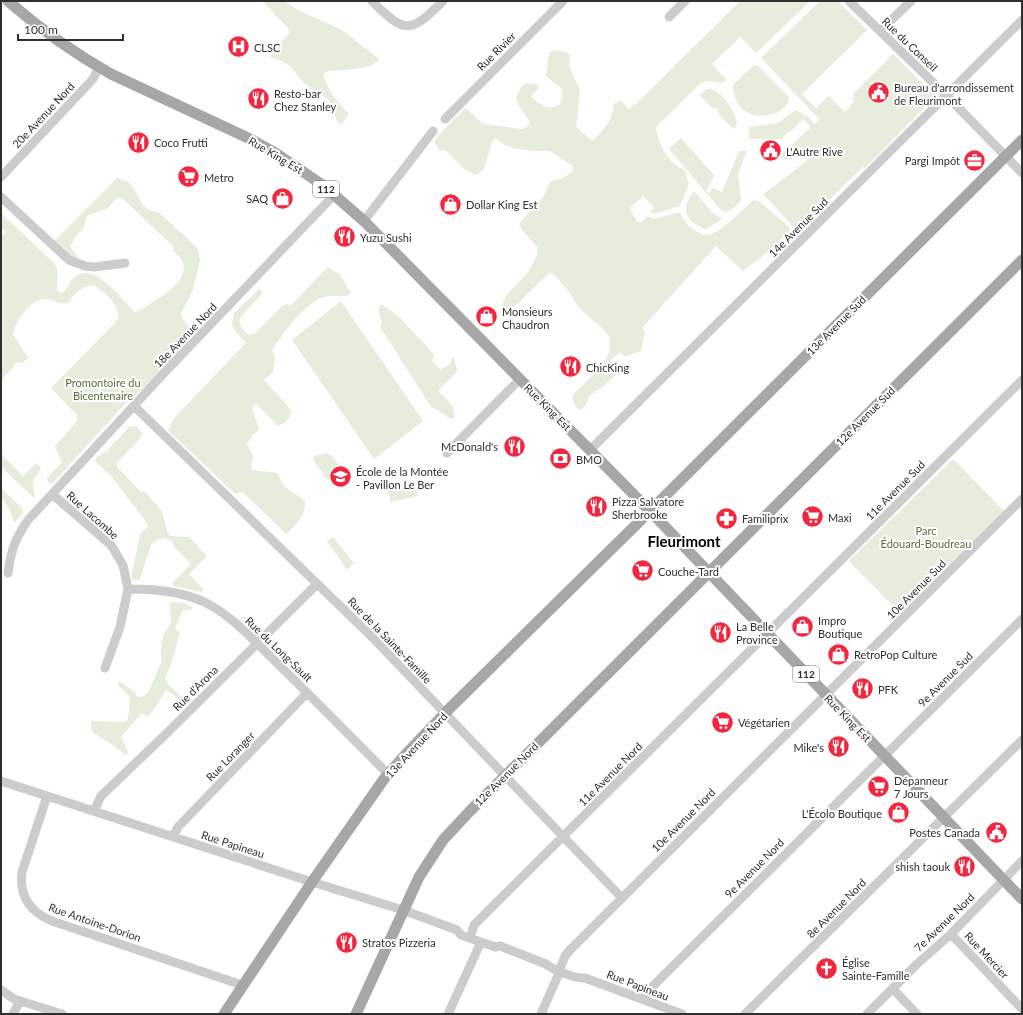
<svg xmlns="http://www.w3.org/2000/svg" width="1023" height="1015" font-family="Lato,sans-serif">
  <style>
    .green { fill: #e6eddc }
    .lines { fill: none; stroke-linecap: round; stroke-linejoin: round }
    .minor { stroke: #ccc; stroke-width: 9 }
    .major { stroke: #a7a7a7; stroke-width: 11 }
    .labels { text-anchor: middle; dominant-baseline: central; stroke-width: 4; stroke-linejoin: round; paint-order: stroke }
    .shield { fill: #fff; stroke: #6d6d6d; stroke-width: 1 }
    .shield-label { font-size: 10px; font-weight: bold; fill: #2f2f2f }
    .street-label { font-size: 11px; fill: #2f2f2f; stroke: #fff }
    .poi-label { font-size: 11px; fill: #2f2f2f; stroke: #fff; text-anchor: start }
    .park-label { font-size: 11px; fill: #546f39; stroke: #fff }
    .district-label { font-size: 15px; font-weight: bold; fill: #000; stroke: #fff }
  </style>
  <rect width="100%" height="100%" fill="#fff"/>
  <path class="green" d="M262,1H284L298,10L342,30L379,59C374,70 341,70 328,71L323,74C328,90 337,102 349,114L342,124L338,123L329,100L304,83L291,67L284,62L270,57L289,33L288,28Z
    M740,1H810L756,53L740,37L712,64L727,80L722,83L708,81L701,83L658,125L656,128C659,145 668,164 685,170L689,184L681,204L679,206L654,214L650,211L654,207L643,196L631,207L630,210L637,222H641L648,216L654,219L680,212C683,220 688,227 696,231C698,232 701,234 704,235C719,236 742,210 752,201L757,200L761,203L788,226L790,230L769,251L743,271L716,246L642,328L645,332L641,351C639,352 636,353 634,353C624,357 629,359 620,352L610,361L620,371L605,385L590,395L585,406L580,410L577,409C575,405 571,400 573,395C575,392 579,388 582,386C594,374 615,357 609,337C607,330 581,312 575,302C571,294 557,274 549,273L507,314L504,312L502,307L505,297L528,272L537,256L538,248L522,230L519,224L531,210L542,199L550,182C559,179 571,177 574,167L550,151H536L516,149L503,144L496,138L492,141L484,169L476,175L464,169L446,151L439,150L434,141L452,121L466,108L483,124L522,129L528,127L530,122L519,106L516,97L522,86L527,83L536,84L539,88L531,96C540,105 547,111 559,105C569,83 556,89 546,75L549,53L553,50L565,52L570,55L569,66L580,91L576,127L590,139L593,140C606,127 611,123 614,104L620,100L629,109L638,102Z
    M820,1H838L867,30L802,94L816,108L829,96L845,112L854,102L852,99L855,97L853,94L893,54L931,92L932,95L931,101L865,168L863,167L798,230L792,229L790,223L764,195L765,193L809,159L810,153L807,148C799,153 792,163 782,158L783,153L811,127L803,119L789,133L788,132L783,137V139H749V127L778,123L788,115L796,110L807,116L815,124L820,120L761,58Z
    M757,65L788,96C794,111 752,128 738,103C735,97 732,92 733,85L753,66Z
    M708,89C721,89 735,111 737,122L735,129L729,125L719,115L718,109L712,108L699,95Z
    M681,138L714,175L706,191L710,193L712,188L722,192L739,151H747L738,174L741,199C740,203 731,211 726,212C723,212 720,209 718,207L670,150V148Z
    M117,178L128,182L135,190L143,205L147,209L159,213L187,238L198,249L200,260L197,273L192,292L181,314L182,319L196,334L144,388L124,405L52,484L48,482L47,478L62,462L55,447L56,445L77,421V415L51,388L115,323L119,316C116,301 105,292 93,285C81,286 75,293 68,303C55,305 56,299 47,299C30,298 17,320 13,334L28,358L22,363L17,362L1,381V236L5,233L1,226V213L55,264C61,276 55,281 58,292L62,293C68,289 70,280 76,276C95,262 122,299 133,311L136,312C155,301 206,275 173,251V246L122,198H117L108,208L87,216L84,228L76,236L70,246L77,256L78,260L75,261L53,242Z
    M694,191L712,212L721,218V220L706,229C698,227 685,219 686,209C686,203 690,196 694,191Z
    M328,267L340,275L351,293L347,296C341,297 335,295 329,296C307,298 283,334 272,350L275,359L273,372L264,380L292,411L287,421L278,426L256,404L252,408L259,430L253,435L247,444L254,458L251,464L252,470L277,473L284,486L305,501C306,514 296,526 286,534L244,493L240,492L237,494L234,493L168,430L174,418L246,343L235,331L232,323L234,313L259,289L262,291L261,295L240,318C239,327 243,330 249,335L254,334L282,306L286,304L291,305Z
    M341,301L423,421L374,459L292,340Z
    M380,305H383L399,317L430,350L434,355L432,361L441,370L450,364L452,358H454L457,370L456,373L438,391C446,399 457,406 454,418L450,419L441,412L431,407L380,327L382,322C380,316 377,311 380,305Z
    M130,426H136L142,433L141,437L117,463V467L141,492L144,491L162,511L168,534L170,536L189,537L206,555L205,558L189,574L204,590L201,592L173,586L172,583L191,564L174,547V544L170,540L164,538L157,540L151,545L140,579L134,580L131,577L140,534L148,526L147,523L111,476L95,461L96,458L107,451Z
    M327,453L329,454L351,478L334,483L327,479L313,460L314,456Z
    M1,454L23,476L36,463L41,468C33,481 30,482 36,497H33L1,467Z
    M953,459L1004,511L900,613L849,561Z
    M414,480L418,496L391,502L387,486Z
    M1,488L22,508L23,513L14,523C12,513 8,505 1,498Z
    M333,537L354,563L347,570L327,541Z
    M171,602L184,603L193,607L192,609L182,611L175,629L180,632L171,665L165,677L167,683L187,702L185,704L167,690H166L153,711L147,717L142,713L121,737L128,752L126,755L111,744L92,732L91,721L125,722L128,719L130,697L118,685L119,681L135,692L136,695L140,697L146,695L149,691L162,660C159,654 162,638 165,632C167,628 171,626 171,621C171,612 168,612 171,602Z"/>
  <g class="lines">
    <path class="minor" d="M372,1C405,34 410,34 443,1
      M849,1L946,95L1022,173
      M669,17L685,1
      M880,31L911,1
      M445,119L563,1
      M1,177L93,79L99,67
      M1,197L69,260L85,266L94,267L125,263
      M364,221L433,131
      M134,406L372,637L622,898
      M590,450L1022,20
      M447,453L520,379
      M52,494L111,545L123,565L128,589L120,627L105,668
      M8,573C11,550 15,539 28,520L166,371L334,195
      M128,589C154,589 178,591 202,601C231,614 254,641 276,662C314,699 351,737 388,774
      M1,781L312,882L403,910L457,930L461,935L495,947L500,946L546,964C553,970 576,979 585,978L682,1014
      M47,796L22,872C19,896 30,912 52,921L242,985
      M94,811L101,796L168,732L317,584
      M173,837L178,827L307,693
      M472,932L474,925L1022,380
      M951,934L1022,1009
      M561,966L565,956L570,950L1022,499
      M893,989L917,1014
      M1,990L14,999L62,1014
      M643,1000L649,990L1022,619
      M13,1014L20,1001
      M448,1014L481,942
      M541,1014L560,971
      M745,1014L1022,740
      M867,1014L917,964L951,934L1022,861"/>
    <path class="major" d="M8,1C40,29 74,53 111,74L246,137L274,152L324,186L364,221L650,511L1022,899
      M224,1014L312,882L384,779L405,755L450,708L650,511L1022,140
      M356,1014L419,877L443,840L470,811L1022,260"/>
  </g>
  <defs>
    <symbol id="hospital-disc" viewBox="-11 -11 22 22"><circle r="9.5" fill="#f2263e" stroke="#fff"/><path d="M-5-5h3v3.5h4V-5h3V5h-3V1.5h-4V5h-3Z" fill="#fff"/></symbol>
    <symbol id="civic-disc" viewBox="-11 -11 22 22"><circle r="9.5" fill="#f2263e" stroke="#fff"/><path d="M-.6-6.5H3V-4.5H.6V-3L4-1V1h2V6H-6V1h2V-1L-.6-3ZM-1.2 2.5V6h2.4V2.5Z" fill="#fff"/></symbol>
    <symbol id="restaurant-disc" viewBox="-11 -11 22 22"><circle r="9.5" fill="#f2263e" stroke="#fff"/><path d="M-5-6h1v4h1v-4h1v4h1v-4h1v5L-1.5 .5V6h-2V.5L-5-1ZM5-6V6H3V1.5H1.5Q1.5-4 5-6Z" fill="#fff"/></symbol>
    <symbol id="office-disc" viewBox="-11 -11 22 22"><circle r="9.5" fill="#f2263e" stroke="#fff"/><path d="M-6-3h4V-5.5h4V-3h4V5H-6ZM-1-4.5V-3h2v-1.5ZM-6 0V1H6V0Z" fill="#fff"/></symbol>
    <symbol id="supermarket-disc" viewBox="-11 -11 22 22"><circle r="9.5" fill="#f2263e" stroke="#fff"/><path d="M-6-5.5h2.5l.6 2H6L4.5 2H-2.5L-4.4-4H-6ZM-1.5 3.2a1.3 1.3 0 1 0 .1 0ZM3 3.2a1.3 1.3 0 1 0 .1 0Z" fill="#fff"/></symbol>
    <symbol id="shop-disc" viewBox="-11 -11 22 22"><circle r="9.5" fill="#f2263e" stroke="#fff"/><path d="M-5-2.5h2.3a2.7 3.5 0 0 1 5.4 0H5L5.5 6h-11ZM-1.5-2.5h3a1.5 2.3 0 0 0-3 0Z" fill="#fff"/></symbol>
    <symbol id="bank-disc" viewBox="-11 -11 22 22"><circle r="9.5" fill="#f2263e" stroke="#fff"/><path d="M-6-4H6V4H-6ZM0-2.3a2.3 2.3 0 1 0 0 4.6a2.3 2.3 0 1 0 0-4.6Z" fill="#fff"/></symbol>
    <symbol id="school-disc" viewBox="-11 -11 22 22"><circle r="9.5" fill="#f2263e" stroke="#fff"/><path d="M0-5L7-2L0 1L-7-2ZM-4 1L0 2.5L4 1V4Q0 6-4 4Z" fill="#fff"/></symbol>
    <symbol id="pharmacy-disc" viewBox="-11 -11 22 22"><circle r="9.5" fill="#f2263e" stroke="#fff"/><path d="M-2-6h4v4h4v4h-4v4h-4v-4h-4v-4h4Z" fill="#fff"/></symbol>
    <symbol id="church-disc" viewBox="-11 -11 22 22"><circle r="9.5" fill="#f2263e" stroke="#fff"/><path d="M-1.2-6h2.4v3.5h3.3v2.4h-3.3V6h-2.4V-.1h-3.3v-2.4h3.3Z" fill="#fff"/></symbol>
  </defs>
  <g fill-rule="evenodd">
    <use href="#hospital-disc" x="226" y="34" width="25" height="25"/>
    <use href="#civic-disc" x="866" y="80" width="25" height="25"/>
    <use href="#restaurant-disc" x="246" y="86" width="25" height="25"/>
    <use href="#restaurant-disc" x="126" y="130" width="25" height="25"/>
    <use href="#civic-disc" x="758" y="138" width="25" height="25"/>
    <use href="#office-disc" x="962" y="148" width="25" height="25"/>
    <use href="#supermarket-disc" x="176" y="164" width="25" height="25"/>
    <use href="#shop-disc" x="270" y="186" width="25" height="25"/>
    <use href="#shop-disc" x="438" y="192" width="25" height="25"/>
    <use href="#restaurant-disc" x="332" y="224" width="25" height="25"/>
    <use href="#shop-disc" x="474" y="304" width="25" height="25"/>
    <use href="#restaurant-disc" x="558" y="354" width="25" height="25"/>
    <use href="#restaurant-disc" x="502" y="434" width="25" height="25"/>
    <use href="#bank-disc" x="548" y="446" width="25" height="25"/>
    <use href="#school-disc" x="328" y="464" width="25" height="25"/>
    <use href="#restaurant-disc" x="584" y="494" width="25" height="25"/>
    <use href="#supermarket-disc" x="800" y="504" width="25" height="25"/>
    <use href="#pharmacy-disc" x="714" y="506" width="25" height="25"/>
    <use href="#supermarket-disc" x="630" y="558" width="25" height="25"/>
    <use href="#shop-disc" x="790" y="614" width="25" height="25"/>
    <use href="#restaurant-disc" x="708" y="620" width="25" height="25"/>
    <use href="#shop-disc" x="826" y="642" width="25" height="25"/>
    <use href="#restaurant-disc" x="850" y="676" width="25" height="25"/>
    <use href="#supermarket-disc" x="710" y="710" width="25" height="25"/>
    <use href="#restaurant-disc" x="826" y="734" width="25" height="25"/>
    <use href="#supermarket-disc" x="866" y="774" width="25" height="25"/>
    <use href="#shop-disc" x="886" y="800" width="25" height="25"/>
    <use href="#civic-disc" x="984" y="820" width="25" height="25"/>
    <use href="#restaurant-disc" x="952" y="854" width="25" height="25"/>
    <use href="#restaurant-disc" x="334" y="930" width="25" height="25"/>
    <use href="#church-disc" x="814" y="956" width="25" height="25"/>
  </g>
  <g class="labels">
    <g class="shield">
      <rect x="313" y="181" width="26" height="16" rx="3"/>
      <rect x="793" y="666" width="26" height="16" rx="3"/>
    </g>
    <g class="shield-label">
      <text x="326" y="189">112</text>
      <text x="806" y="674">112</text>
    </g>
    <g class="street-label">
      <text transform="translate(910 44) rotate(44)">Rue du Conseil</text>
      <text transform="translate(496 51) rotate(-45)">Rue Rivier</text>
      <text transform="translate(43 115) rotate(-47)">20e Avenue Nord</text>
      <text transform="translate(276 155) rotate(31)">Rue King Est</text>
      <text transform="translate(798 227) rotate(-45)">14e Avenue Sud</text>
      <text transform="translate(836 325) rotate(-45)">13e Avenue Sud</text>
      <text transform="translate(185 335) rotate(-46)">18e Avenue Nord</text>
      <text transform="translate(548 407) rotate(45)">Rue King Est</text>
      <text transform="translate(865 416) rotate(-45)">12e Avenue Sud</text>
      <text transform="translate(895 490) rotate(-45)">11e Avenue Sud</text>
      <text transform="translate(93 515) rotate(42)">Rue Lacombe</text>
      <text transform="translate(916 589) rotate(-45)">10e Avenue Sud</text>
      <text transform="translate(390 640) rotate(46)">Rue de la Sainte-Famille</text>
      <text transform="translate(279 649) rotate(44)">Rue du Long-Sault</text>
      <text transform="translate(945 679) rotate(-45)">9e Avenue Sud</text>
      <text transform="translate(195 688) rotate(-45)">Rue d'Arona</text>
      <text transform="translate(848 718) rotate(46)">Rue King Est</text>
      <text transform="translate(416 745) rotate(-47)">13e Avenue Nord</text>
      <text transform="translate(230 756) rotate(-46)">Rue Loranger</text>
      <text transform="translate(506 774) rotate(-45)">12e Avenue Nord</text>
      <text transform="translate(610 774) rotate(-45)">11e Avenue Nord</text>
      <text transform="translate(683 820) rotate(-45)">10e Avenue Nord</text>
      <text transform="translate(233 844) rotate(18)">Rue Papineau</text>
      <text transform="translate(754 868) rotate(-45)">9e Avenue Nord</text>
      <text transform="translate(836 908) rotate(-45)">8e Avenue Nord</text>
      <text transform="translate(95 922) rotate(19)">Rue Antoine-Dorion</text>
      <text transform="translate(944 922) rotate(-44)">7e Avenue Nord</text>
      <text transform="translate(987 955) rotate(47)">Rue Mercier</text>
      <text transform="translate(638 985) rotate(21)">Rue Papineau</text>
    </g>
    <g class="poi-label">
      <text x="254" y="47">CLSC</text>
      <text x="894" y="87">Bureau d'arrondissement<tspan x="894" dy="13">de Fleurimont</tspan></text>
      <text x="274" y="93">Resto-bar<tspan x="274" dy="13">Chez Stanley</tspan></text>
      <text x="154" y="142">Coco Frutti</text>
      <text x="786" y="151">L'Autre Rive</text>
      <text x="960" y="160" text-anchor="end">Pargi Impôt</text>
      <text x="204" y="177">Metro</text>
      <text x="268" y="198" text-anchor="end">SAQ</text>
      <text x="466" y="204">Dollar King Est</text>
      <text x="360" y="237">Yuzu Sushi</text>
      <text x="502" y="311">Monsieurs<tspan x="502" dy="13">Chaudron</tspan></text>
      <text x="586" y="367">ChicKing</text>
      <text x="498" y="446" text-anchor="end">McDonald's</text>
      <text x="576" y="459">BMO</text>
      <text x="356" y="471">École de la Montée<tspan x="356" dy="13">- Pavillon Le Ber</tspan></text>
      <text x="612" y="501">Pizza Salvatore<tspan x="612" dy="13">Sherbrooke</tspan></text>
      <text x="828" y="517">Maxi</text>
      <text x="742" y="518">Familiprix</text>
      <text x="658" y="571">Couche-Tard</text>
      <text x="818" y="620">Impro<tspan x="818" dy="13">Boutique</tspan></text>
      <text x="736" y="626">La Belle<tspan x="736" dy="13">Province</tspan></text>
      <text x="854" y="654">RetroPop Culture</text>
      <text x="878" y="689">PFK</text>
      <text x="738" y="722">Végétarien</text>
      <text x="824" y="747" text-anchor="end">Mike's</text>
      <text x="894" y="780">Dépanneur<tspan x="894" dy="13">7 Jours</tspan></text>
      <text x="882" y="813" text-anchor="end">L'Écolo Boutique</text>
      <text x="980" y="832" text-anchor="end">Postes Canada</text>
      <text x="950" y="866" text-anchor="end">shish taouk</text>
      <text x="362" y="942">Stratos Pizzeria</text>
      <text x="842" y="962">Église<tspan x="842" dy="13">Sainte-Famille</tspan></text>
    </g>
    <g class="park-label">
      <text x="103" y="382">Promontoire du<tspan x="103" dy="13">Bicentenaire</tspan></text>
      <text x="926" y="530">Parc<tspan x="926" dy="13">Édouard-Boudreau</tspan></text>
    </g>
    <g class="district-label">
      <text x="684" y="541">Fleurimont</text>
    </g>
  </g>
  <rect width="1023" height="1015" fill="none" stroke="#2f2f2f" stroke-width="4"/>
  <path d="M18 34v6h105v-6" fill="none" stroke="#2f2f2f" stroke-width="2"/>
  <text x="24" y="34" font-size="12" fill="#2f2f2f" stroke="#ffffff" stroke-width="3" paint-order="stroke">100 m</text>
</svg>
